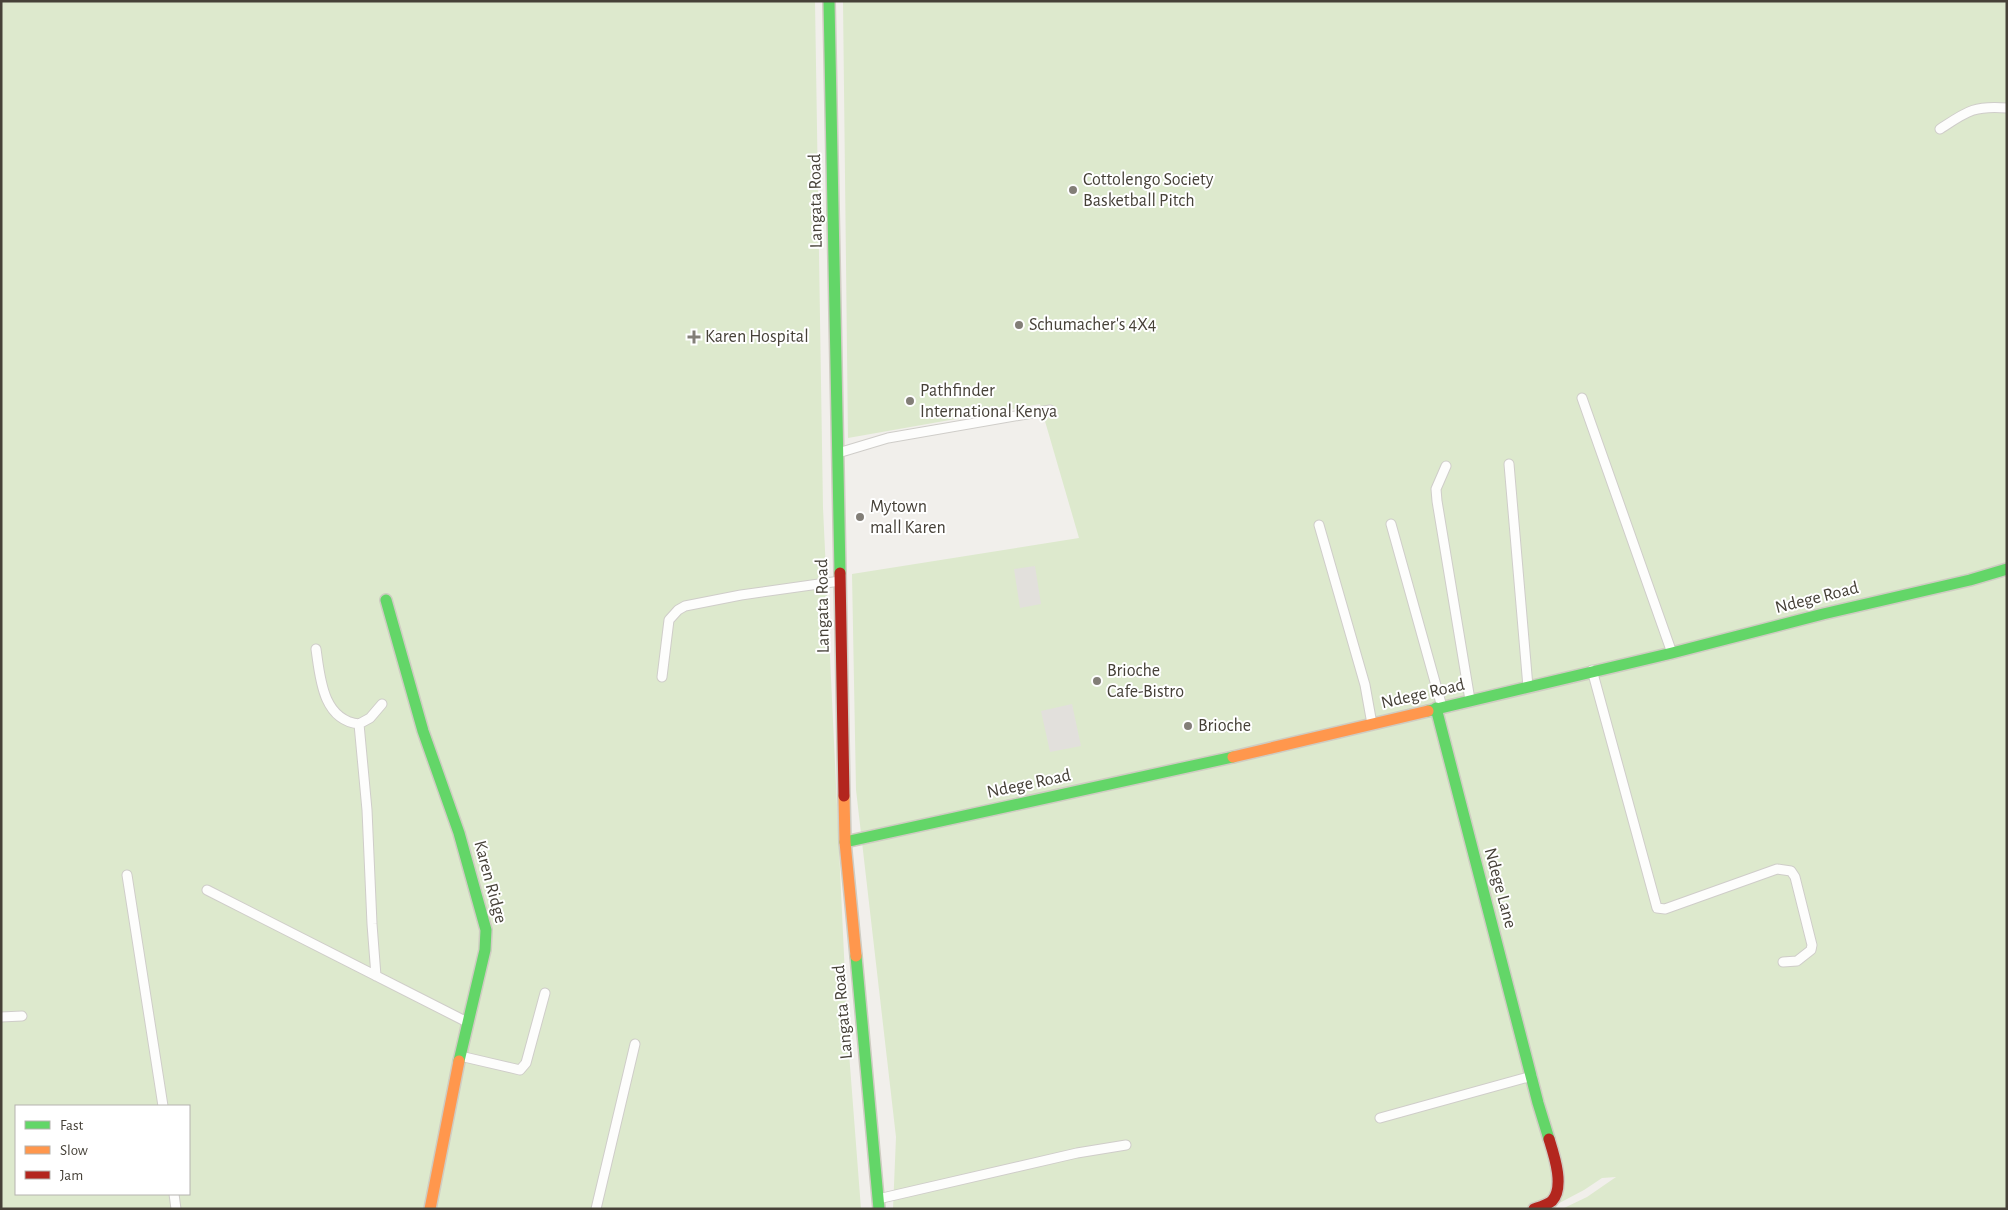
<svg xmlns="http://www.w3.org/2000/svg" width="2008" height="1210" font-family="'Alegreya Sans',sans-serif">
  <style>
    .green { fill: #dde9cd; fill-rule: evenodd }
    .parking { fill: #e2e0dc }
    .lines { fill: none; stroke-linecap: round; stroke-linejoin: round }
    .street-casing { stroke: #cfcdc9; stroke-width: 11 }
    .fast-casing { stroke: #cfccc2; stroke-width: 14 }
    .slow-casing { stroke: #cfccc2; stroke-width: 14 }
    .jam-casing { stroke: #cfccc2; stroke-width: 14 }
    .street { stroke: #fdfdfc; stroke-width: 9 }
    .fast { stroke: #63d668; stroke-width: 11 }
    .slow { stroke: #ff974d; stroke-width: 11 }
    .jam { stroke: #b3261e; stroke-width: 11 }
    .poi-dot { fill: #827e77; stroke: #fff; stroke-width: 2 }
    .labels { text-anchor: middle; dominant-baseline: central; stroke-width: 4; stroke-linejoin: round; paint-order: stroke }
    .poi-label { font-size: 18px; fill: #464138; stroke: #fff; text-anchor: start }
    .street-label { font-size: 18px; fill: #464138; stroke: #fff }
  </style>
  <rect width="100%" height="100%" fill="#f1efeb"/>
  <path class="green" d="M1,1H815L823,508L848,1040L861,1209H1ZM16,1106H189V1194H16Z
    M843,1H2007V1209H1562L1587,1197L1616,1177L1602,1178L1584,1190L1548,1209H893L896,1137L856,790L852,574L1079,538L1040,404L848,438Z"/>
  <path class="parking" d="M1035,566L1041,604L1020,608L1014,569Z
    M1072,704L1081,746L1050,752L1041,711Z"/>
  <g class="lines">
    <defs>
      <path id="street" d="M1940,129C1966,112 1974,105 2007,108
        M1582,398L1672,653
        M838,453L888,438L1050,410
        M1509,464L1528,687
        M1446,466L1436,489L1437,501L1470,700
        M1391,524L1442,707
        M1319,525L1365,685L1372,724
        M316,649C320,676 322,720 359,724
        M1592,670L1657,908L1665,909L1777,869L1791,871L1795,877L1812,945L1811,950L1797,961L1783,962
        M662,677L669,620L678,610L685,606L741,595L840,581
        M127,875L163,1106
        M207,890L467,1022
        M376,976L372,924L367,810L359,724L370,718L382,704
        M1,1017L22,1016
        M460,1056L520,1070L526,1063L545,993
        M1380,1118L1532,1076
        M174,1194L176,1209
        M878,1199L1077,1153L1126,1145
        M596,1209L635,1044"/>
      <path id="fast" d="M829,1L840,573
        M386,600L423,731L459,833L486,930L485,950L459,1061
        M1436,708L1538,1103L1549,1139
        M1428,711L1672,653L1823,614L1970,580L2007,569
        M845,842L1233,757
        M856,956L879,1209"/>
      <path id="slow" d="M1233,757L1428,711
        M844,796L845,842L856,956
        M430,1209L459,1061"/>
      <path id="jam" d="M840,573L844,796
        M1534,1209C1540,1207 1547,1205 1552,1201C1565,1187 1554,1155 1549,1139"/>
    </defs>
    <use href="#street" class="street-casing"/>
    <use href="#fast" class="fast-casing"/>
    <use href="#slow" class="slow-casing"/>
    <use href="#jam" class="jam-casing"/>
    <use href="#street" class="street"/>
    <use href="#fast" class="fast"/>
    <use href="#slow" class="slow"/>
    <use href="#jam" class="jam"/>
  </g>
  <g class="poi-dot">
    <circle cx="1073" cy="190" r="5"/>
    <circle cx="1019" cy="325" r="5"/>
    <path d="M691.5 329.5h5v5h5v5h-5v5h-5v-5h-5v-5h5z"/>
    <circle cx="910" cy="401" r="5"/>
    <circle cx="860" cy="517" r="5"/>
    <circle cx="1097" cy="681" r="5"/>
    <circle cx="1188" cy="726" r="5"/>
  </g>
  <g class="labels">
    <g class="poi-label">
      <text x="1083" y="180">Cottolengo Society<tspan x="1083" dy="21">Basketball Pitch</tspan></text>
      <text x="1029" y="325">Schumacher's 4X4</text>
      <text x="705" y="337">Karen Hospital</text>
      <text x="920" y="391">Pathfinder<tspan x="920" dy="21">International Kenya</tspan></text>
      <text x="870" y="507">Mytown<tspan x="870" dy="21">mall Karen</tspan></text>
      <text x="1107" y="671">Brioche<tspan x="1107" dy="21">Cafe-Bistro</tspan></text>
      <text x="1198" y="726">Brioche</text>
    </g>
    <g class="street-label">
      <text transform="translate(816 201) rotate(-91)">Langata Road</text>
      <text transform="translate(1817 598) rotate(-14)">Ndege Road</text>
      <text transform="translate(823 606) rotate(-91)">Langata Road</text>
      <text transform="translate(1423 694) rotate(-13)">Ndege Road</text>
      <text transform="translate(1029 784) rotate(-12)">Ndege Road</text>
      <text transform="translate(490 882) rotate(75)">Karen Ridge</text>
      <text transform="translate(1500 888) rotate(75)">Ndege Lane</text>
      <text transform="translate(843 1012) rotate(-95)">Langata Road</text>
    </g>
  </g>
  <rect width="2008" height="1210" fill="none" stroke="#464138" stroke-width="5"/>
  <rect x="15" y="1105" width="175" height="90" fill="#ffffff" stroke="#b5b3af"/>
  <rect x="25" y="1121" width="25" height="8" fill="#63d668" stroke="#b5b3af"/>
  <text x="60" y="1130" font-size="15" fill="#464138">Fast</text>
  <rect x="25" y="1146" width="25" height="8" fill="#ff974d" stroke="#b5b3af"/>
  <text x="60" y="1155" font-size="15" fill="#464138">Slow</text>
  <rect x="25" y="1171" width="25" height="8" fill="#b3261e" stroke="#b5b3af"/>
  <text x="60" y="1180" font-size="15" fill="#464138">Jam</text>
</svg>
